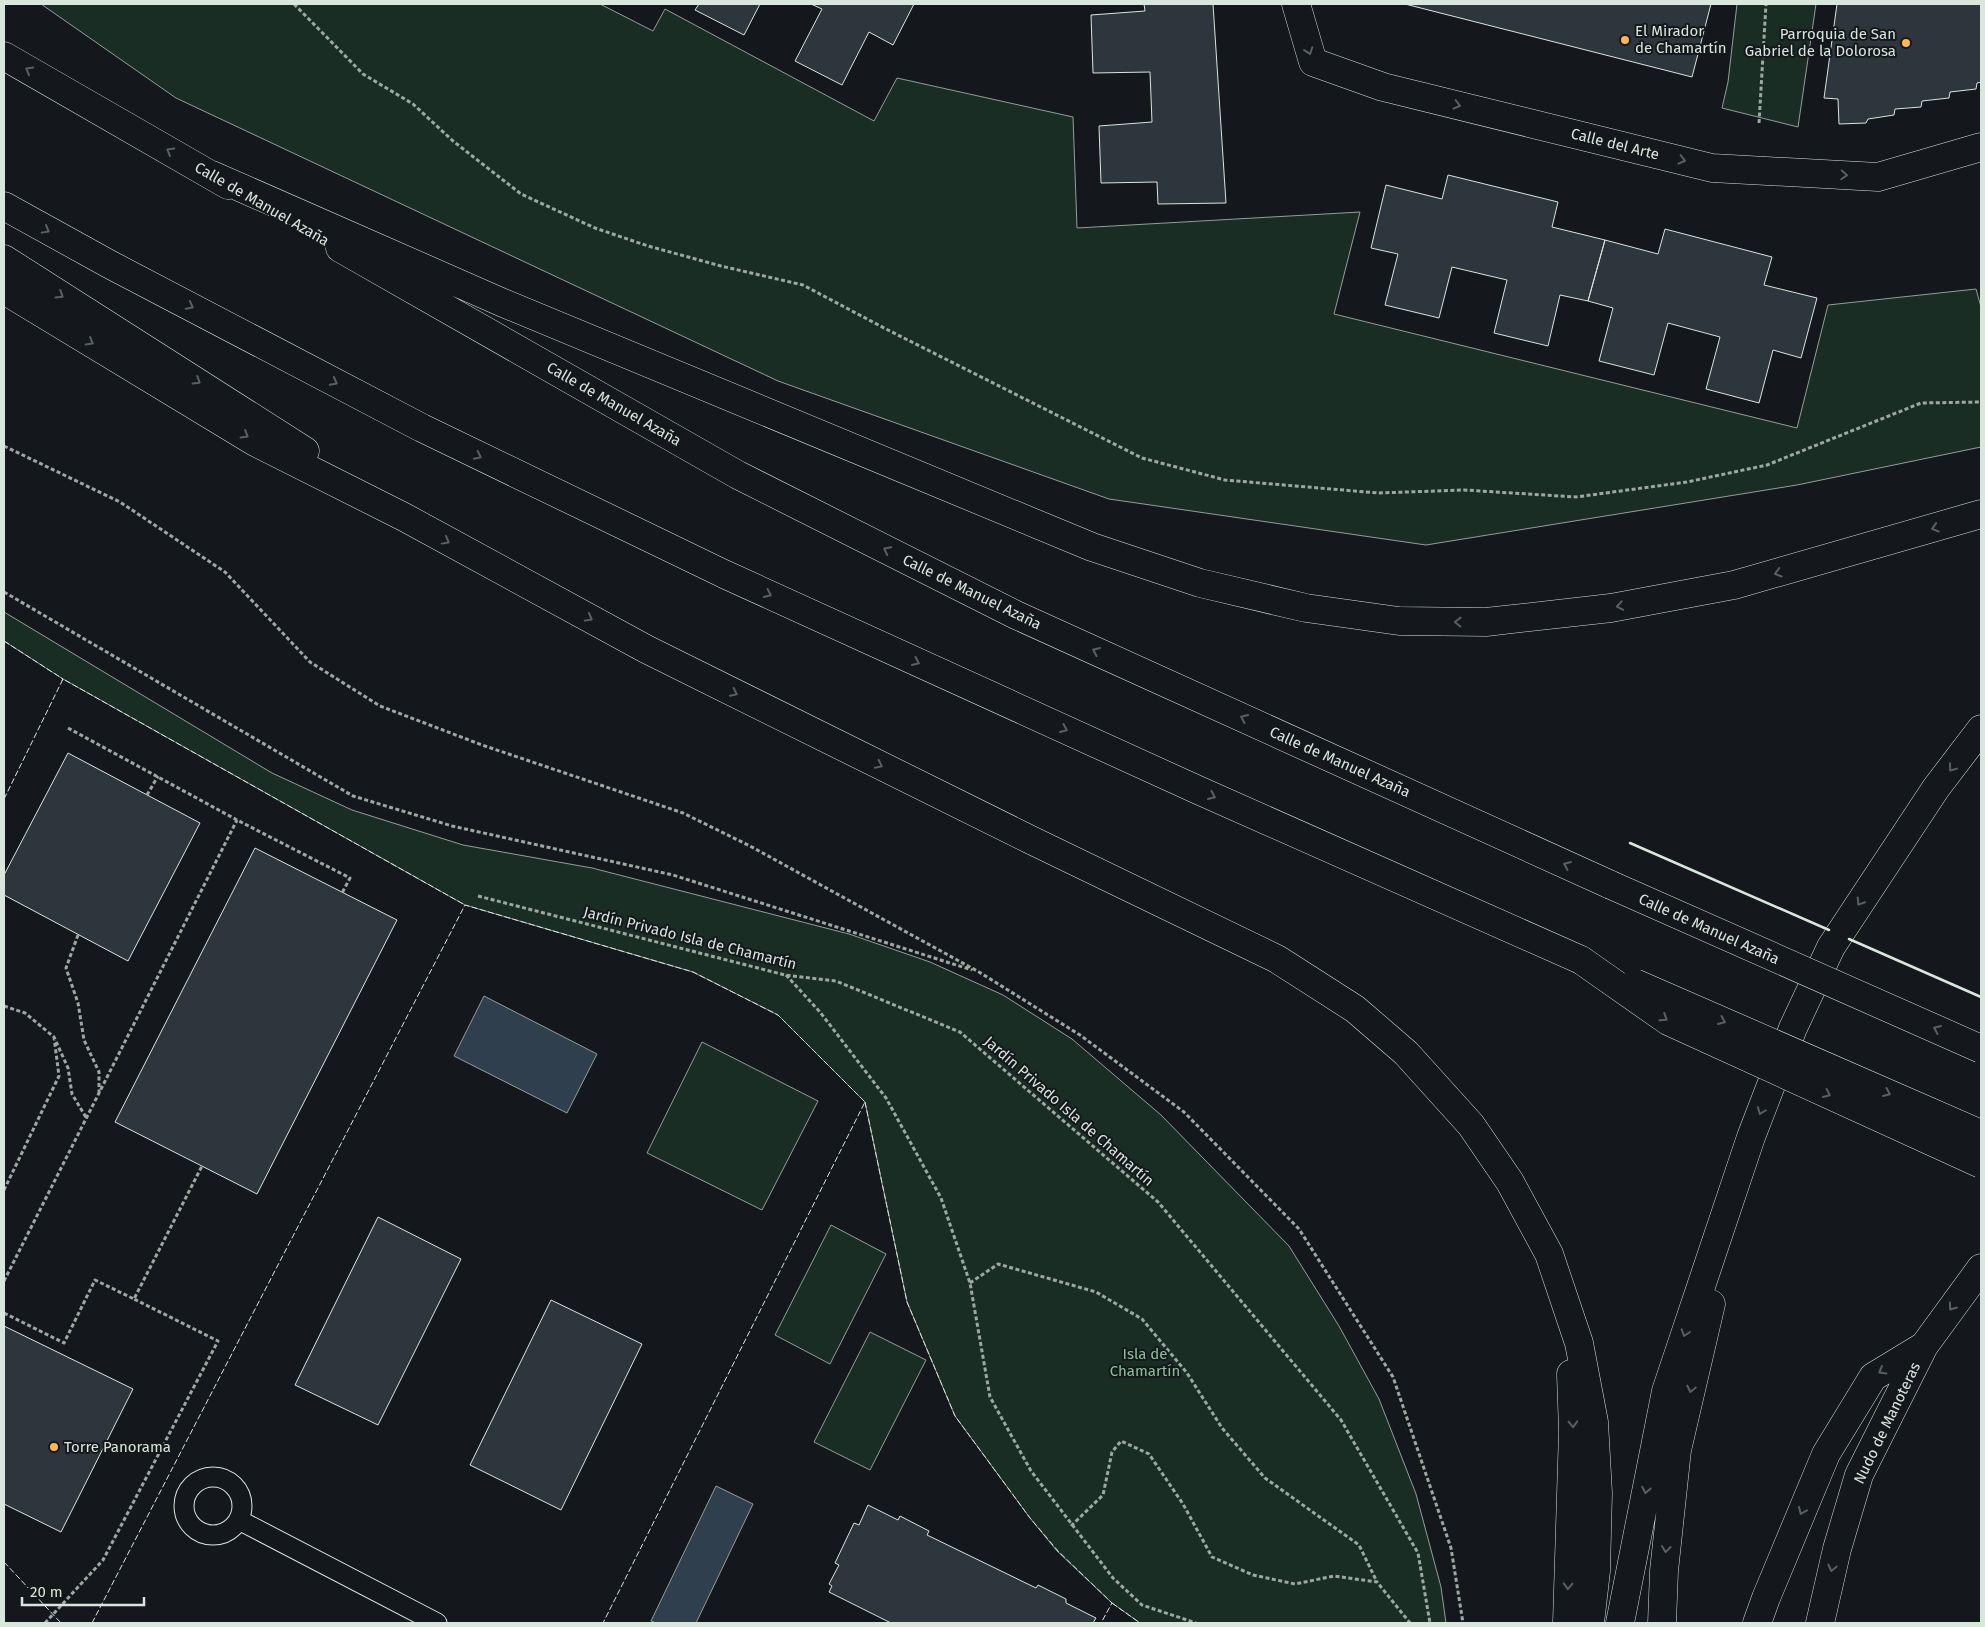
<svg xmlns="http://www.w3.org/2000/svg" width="1985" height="1627" font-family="'Fira Sans',sans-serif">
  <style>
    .green { fill: #1a2d24; stroke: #939e99 }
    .water { fill: #2f3f4d; stroke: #939e99 }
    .building { fill: #2c363c; stroke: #d8e6dc }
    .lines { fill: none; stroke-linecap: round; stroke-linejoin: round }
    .lane-casing { stroke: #d8e6dc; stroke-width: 21 }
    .street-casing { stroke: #d8e6dc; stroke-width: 29 }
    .highway-casing { stroke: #d8e6dc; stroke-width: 29 }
    .path { stroke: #9da8a2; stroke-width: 3; stroke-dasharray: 4 2.5; stroke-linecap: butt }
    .lane { stroke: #14181c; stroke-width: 19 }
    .street { stroke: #14181c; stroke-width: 28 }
    .highway { stroke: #14181c; stroke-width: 28 }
    .highway-bridge-casing { stroke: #d8e6dc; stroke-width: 29; stroke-linecap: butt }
    .highway-bridge { stroke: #14181c; stroke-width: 28 }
    .fence { stroke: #d8e6dc; stroke-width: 1; stroke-dasharray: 6 2.5; stroke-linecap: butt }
    .wall { stroke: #d8e6dc; stroke-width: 2.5 }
    .oneway { stroke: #59605f }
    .poi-dot { fill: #ffb74d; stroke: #14181c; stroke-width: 2 }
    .labels { text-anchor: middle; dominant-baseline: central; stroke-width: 4; stroke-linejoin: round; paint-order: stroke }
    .poi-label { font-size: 15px; fill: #d8e6dc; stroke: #14181c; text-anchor: start }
    .street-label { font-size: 15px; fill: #d8e6dc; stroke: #14181c }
    .park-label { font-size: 15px; fill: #8ac095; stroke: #14181c }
  </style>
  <rect width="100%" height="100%" fill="#14181c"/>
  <path class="green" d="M41,4H600L653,31L665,9L874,121L897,78L1073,117L1077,228L1360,212L1334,314L1797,428L1828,305L1976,289L1981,307V447L1797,485L1426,545L1109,499L778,381L176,98Z
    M1737,4H1816L1798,127L1722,108L1728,82Z
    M4,612L272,773L352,810L463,845L592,868L849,934L930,962L1003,995L1072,1039L1161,1115L1289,1246L1339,1326L1379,1399L1416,1494L1441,1587L1446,1623H1140L1112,1603L1057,1551L1030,1518L955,1416L907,1302L865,1102L778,1015L693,972L465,905L63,679L4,641Z
    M702,1042L818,1101L762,1210L647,1153Z
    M831,1225L886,1254L830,1364L775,1335Z
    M870,1332L926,1360L870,1470L814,1442Z"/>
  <path class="water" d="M484,996L597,1054L567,1113L454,1056Z
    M716,1486L753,1504L696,1623H656L651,1621Z"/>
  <path class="building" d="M699,4H760L744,35L695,10Z
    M811,4H914L893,45L869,32L842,85L795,61L822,9Z
    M1144,4H1213L1226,203L1158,204L1157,182L1101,183L1099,126L1152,122L1150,72L1093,73L1091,15L1145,11Z
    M1405,4H1711L1692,77Z
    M1837,4H1981V82L1977,83L1976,89L1950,92L1949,98L1922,101L1921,107L1895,109L1894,115L1868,119L1866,123L1839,124L1838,99L1824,98Z
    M1448,175L1558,202L1552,227L1605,240L1588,301L1560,295L1548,346L1494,333L1507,280L1452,267L1439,318L1385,305L1398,254L1371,248L1386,185L1442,199Z
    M1665,229L1772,257L1764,285L1817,298L1801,358L1773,350L1759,403L1706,389L1720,337L1668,323L1654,375L1599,361L1613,308L1588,301L1605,240L1658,254Z
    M68,753L200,823L128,961L4,895V875Z
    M255,848L397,920L257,1194L115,1122Z
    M378,1217L461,1259L378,1425L295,1385Z
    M551,1300L642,1344L561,1510L470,1465Z
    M4,1326L133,1389L61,1532L4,1504Z
    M868,1505L898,1520L900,1516L929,1531L927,1535L1036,1588L1038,1585L1066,1599V1603L1096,1618L1093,1623H891L829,1592L832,1586L829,1584L839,1565L835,1563L854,1523L859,1525Z"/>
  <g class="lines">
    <defs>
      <path id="lane" d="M184 1506a29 29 0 1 1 58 0a29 29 0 1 1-58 0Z
        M239,1520L437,1623"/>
      <path id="street" d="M1296,4L1313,62L1383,87L1712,168L1878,177L1981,147"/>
      <path id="highway" d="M4,56L228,185
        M212,175L501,302L1092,547L1200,583L1306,608L1399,621L1486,622L1611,608L1734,585L1981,514
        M4,206L109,264L422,428L724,574L1198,790L1581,960
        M340,248L738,475L1016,615L1611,885
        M4,259L305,451
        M4,290L255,442L404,517L646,649L1033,841L1277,959L1355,1009L1406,1053L1471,1125L1510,1182L1549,1254L1579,1343L1594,1422L1598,1493L1596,1571L1590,1623
        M1567,1623L1573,1431L1571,1374
        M1620,1623L1666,1391L1751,1137L1793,1028L1831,947L1936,788L1981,729
        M1662,1623L1664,1571L1677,1450L1711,1304
        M1757,1623L1766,1598L1826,1454L1873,1377L1924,1346
        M1820,1623L1837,1549L1859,1475L1924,1346L1981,1268"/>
    </defs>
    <use href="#lane" class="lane-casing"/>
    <use href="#street" class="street-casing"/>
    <use href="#highway" class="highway-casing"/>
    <path class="path" d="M294,4L363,74L413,104L453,141L521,194L595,228L648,246L721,266L803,285L886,329L1142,458L1225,480L1378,493L1464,490L1576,497L1687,482L1767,465L1921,403L1981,402
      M1759,123L1766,4
      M4,446L120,502L225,572L310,662L380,706L482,745L683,813L750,846L979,972L1080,1035L1184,1112L1299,1229L1393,1377L1451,1548L1463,1623
      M4,592L353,796L452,826L673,875L972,970
      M68,728L237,820L350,878L342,893
      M147,795L158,776
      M478,896L785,975L836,981L960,1032L1158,1202L1341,1420L1418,1553L1430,1623
      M78,935L66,968L78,1003L84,1040L99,1072V1094
      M786,975L820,1012L886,1098L941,1198L970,1283L990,1397L1031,1471L1113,1578L1142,1605L1196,1623
      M4,1006L25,1013L54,1037L68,1068L72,1094L87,1119
      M4,1190L59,1076L54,1037
      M4,1281L237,820
      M970,1283L998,1264L1096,1292L1142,1319L1187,1373L1222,1428L1265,1478L1359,1545L1377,1582
      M4,1313L64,1343L95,1280L134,1299L202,1166
      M1071,1526L1103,1495L1112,1452L1121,1441L1149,1454L1183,1504L1212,1557L1253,1575L1295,1584L1334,1576L1377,1582L1410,1623
      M45,1623L103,1560L218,1341L134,1299"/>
    <use href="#lane" class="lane"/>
    <use href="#street" class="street"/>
    <use href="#highway" class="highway"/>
    <defs>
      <path id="highway-bridge" d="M1611,885L1981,1049
        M1581,960L1668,1021L1981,1164
        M1635,983L1981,1134"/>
    </defs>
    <use href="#highway-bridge" class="highway-bridge-casing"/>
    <use href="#highway-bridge" class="highway-bridge"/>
    <path class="fence" d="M4,641L63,679L62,681
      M4,799L63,679L465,905
      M865,1102L907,1302L955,1416L1030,1518L1058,1551L1112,1603L1101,1623
      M4,1562L61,1623
      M1112,1603L1140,1623
      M92,1623L465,905L693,972L778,1015L865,1102L603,1623"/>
    <path class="wall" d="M1630,843L1829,930
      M1849,939L1981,997"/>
  </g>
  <defs><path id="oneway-chevron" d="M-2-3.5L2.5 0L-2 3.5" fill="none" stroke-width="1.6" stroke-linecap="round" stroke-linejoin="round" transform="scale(1.25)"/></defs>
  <g class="oneway">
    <use href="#oneway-chevron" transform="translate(1309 51) rotate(71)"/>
    <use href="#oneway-chevron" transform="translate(29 70) rotate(-150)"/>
    <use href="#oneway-chevron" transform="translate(1457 105) rotate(14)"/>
    <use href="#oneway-chevron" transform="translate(170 151) rotate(-150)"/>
    <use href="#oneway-chevron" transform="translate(1682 160) rotate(14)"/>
    <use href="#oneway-chevron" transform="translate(1844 175) rotate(3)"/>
    <use href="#oneway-chevron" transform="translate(46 230) rotate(29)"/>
    <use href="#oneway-chevron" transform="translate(60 295) rotate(32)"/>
    <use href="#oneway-chevron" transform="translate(190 306) rotate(28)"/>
    <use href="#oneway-chevron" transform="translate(90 342) rotate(31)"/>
    <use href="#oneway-chevron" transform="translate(197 381) rotate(32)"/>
    <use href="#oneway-chevron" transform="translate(334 382) rotate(28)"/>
    <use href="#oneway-chevron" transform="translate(245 435) rotate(31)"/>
    <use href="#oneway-chevron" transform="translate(478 456) rotate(26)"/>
    <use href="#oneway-chevron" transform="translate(1935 528) rotate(163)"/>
    <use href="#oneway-chevron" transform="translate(446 541) rotate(29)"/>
    <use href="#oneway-chevron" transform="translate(887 550) rotate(-153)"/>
    <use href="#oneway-chevron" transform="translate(1778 573) rotate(164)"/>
    <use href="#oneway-chevron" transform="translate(768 594) rotate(24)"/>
    <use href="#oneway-chevron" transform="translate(1620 606) rotate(170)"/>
    <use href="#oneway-chevron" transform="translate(589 618) rotate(29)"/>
    <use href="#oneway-chevron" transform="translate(1458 622) rotate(-179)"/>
    <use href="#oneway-chevron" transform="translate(1096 651) rotate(-156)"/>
    <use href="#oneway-chevron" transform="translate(916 662) rotate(24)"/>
    <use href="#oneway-chevron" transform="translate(734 693) rotate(26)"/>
    <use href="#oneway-chevron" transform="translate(1244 718) rotate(-156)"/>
    <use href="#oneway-chevron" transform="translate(1064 729) rotate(24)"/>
    <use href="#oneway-chevron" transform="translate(879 765) rotate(26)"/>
    <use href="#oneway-chevron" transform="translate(1952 768) rotate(127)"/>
    <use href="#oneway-chevron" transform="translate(1212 796) rotate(24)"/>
    <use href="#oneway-chevron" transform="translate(1567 865) rotate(-156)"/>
    <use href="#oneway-chevron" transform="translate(1860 902) rotate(123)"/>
    <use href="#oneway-chevron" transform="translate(1664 1018) rotate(33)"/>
    <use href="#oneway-chevron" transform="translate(1722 1021) rotate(24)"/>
    <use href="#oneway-chevron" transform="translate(1937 1029) rotate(-156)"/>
    <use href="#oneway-chevron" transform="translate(1887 1093) rotate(24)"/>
    <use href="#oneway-chevron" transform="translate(1827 1094) rotate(25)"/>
    <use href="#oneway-chevron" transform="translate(1761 1111) rotate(111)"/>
    <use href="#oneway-chevron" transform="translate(1952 1307) rotate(126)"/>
    <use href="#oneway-chevron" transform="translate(1685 1333) rotate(108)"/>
    <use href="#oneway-chevron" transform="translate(1882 1371) rotate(149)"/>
    <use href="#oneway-chevron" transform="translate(1691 1389) rotate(103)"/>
    <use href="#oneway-chevron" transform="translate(1573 1424) rotate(88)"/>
    <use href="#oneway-chevron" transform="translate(1646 1490) rotate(101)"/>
    <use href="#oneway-chevron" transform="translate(1802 1511) rotate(113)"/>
    <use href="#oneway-chevron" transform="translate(1666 1549) rotate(96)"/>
    <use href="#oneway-chevron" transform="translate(1832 1568) rotate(103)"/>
    <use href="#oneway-chevron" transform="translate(1568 1586) rotate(92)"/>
  </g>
  <g class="poi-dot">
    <circle cx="1625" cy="40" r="5"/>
    <circle cx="1906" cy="43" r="5"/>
    <circle cx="54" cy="1447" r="5"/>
  </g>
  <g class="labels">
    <g class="poi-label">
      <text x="1635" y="31">El Mirador<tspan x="1635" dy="17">de Chamartín</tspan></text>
      <text x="1896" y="34" text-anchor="end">Parroquia de San<tspan x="1896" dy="17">Gabriel de la Dolorosa</tspan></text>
      <text x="64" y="1447">Torre Panorama</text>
    </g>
    <g class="street-label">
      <text transform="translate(1615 144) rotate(14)">Calle del Arte</text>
      <text transform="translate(262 204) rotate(30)">Calle de Manuel Azaña</text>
      <text transform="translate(614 404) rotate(30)">Calle de Manuel Azaña</text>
      <text transform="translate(972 592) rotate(26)">Calle de Manuel Azaña</text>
      <text transform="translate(1340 762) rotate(24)">Calle de Manuel Azaña</text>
      <text transform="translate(1709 929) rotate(24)">Calle de Manuel Azaña</text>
      <text transform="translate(690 938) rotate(14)">Jardín Privado Isla de Chamartín</text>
      <text transform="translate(1069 1111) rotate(41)">Jardín Privado Isla de Chamartín</text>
      <text transform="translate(1887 1423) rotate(-64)">Nudo de Manoteras</text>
    </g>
    <g class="park-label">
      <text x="1145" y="1354">Isla de<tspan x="1145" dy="17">Chamartín</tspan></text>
    </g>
  </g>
  <rect width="1985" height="1627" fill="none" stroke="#d8e6dc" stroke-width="10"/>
  <path d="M22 1597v8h122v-8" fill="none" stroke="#d8e6dc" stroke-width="2.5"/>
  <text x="30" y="1597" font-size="15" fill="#d8e6dc" stroke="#14181c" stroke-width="4" paint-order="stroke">20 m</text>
</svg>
